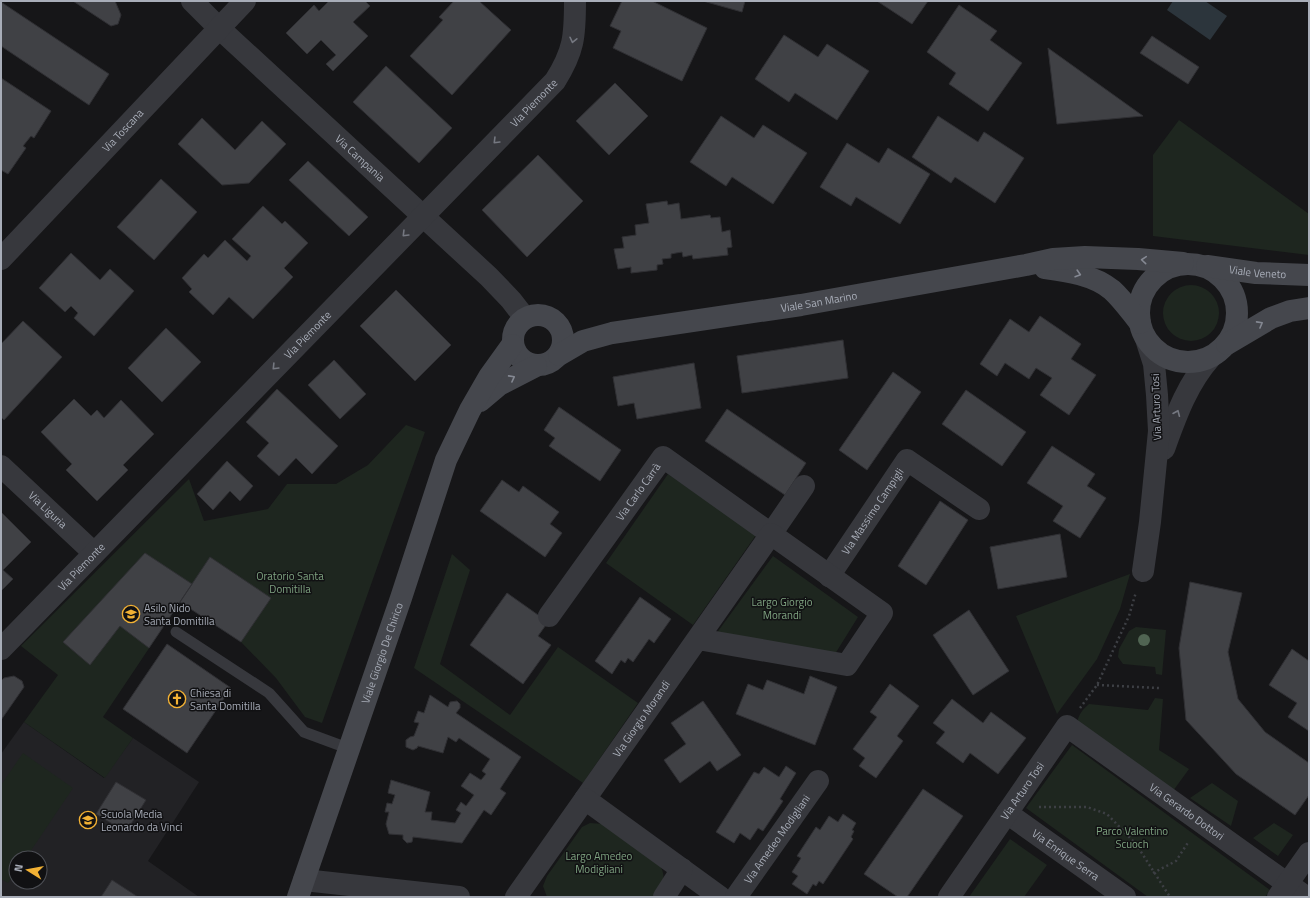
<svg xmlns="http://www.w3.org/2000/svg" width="1310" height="898" font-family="'Titillium Web',sans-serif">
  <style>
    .built { fill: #222225; fill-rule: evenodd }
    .green { fill: #1e261f }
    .water { fill: #2c353c }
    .building { fill: #404145; stroke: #303034 }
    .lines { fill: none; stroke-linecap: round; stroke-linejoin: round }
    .path { stroke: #3d3f44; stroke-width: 2.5; stroke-dasharray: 2 3; stroke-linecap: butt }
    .lane { stroke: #37383d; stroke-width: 11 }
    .street { stroke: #37383d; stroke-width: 22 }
    .secondary { stroke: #45474d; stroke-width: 22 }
    .tree { fill: #506452 }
    .oneway { stroke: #757881 }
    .oneway2 { stroke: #858993 }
    .labels { text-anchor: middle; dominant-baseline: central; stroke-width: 3; stroke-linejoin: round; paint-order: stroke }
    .street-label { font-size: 11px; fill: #a8adb8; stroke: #111113 }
    .park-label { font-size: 11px; fill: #7fa381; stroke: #111113 }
    .poi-label { font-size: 11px; fill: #a8adb8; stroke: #111113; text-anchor: start }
  </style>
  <rect width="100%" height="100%" fill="#161618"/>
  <path class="built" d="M24,722L104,778L133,738L199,782L148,861L199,897H1V754ZM16,858H40V882H16Z"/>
  <path class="green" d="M1179,120L1309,214V255L1153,236V155Z
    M1163 313a28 28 0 1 1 56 0a28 28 0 1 1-56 0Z
    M406,425L425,432L322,723L305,717L276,678L241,642L180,602L103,717L133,738L105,778L24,722L58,675L21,646L189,479L204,521L268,509L287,484H336L368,465Z
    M668,474L756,535L693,625L606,563Z
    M452,554L470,570L440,664L510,715L558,647L638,703L583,783L414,668Z
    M773,556L858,617L835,654L716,634Z
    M1130,574L1120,609L1097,659L1057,714L1016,616Z
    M1136,627L1166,630L1162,675L1156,674L1155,667L1123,664L1118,657L1119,649L1129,631Z
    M1155,698L1163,699L1159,750L1189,769L1173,791L1077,723C1079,714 1082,710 1089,704L1148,710Z
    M1072,745L1270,890L1265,897H1148L1026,808Z
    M23,753L73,788L26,858H16V872L8,883L1,879V785Z
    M1212,783L1238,801L1231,826L1190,798Z
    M590,823L603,824L659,863C668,880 662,882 654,897H547L543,886L547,876L582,827Z
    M1274,823L1293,835L1278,856L1253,838Z
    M1010,839L1047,865L1024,897H969Z"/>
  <path class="water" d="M1173,1H1205L1227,16L1210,40L1167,10Z"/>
  <path class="building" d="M73,1H115L121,15L118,24L111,26Z
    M329,1H365L370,6L353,22L368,36L333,71L326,64L336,55L321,40L307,54L286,33L314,5L319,11Z
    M454,1H479L511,30L452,95L410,56L443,20L439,17Z
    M622,1H652L707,28L682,81L613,48L621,31L610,26Z
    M703,1H745L742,12Z
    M877,1H928L912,24Z
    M1,2L109,74L89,105L1,46Z
    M959,5L997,31L990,40L1022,63L988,111L949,84L956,73L927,52Z
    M784,35L818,57L827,44L869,71L837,120L795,93L789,102L755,79Z
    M1152,36L1199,67L1188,84L1140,53Z
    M1048,48L1143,116L1057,124Z
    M386,66L452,128L419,163L353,102Z
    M1,78L51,111L34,138L31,136L23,146L26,148L8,174L1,170Z
    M615,83L648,116L609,155L576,121Z
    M721,116L754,138L763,125L807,153L773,204L732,177L726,186L690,162Z
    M938,116L978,142L984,132L1024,158L995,203L955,177L951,183L912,157Z
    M202,118L235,150L262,121L286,144L249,183L222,185L178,144Z
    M847,143L879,163L888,148L930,174L900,224L856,197L851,206L820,187Z
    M538,155L583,201L527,257L482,210Z
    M308,161L368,217L349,236L289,180Z
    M161,179L197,212L154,260L117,227Z
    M667,201L668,205L679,203L681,219L710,215L711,218L720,217L722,232L730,230L732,247L727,248L728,255L693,259L692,255L683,257L682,252L676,253L671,254V258L662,259L663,264L657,265V270L631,273V267L618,269L614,249L624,248L622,237L636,235L635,225L649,223L646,204Z
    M263,206L282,224L285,221L308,243L284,268L293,277L253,319L229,297L213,315L189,292L192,289L182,278L204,254L208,258L225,240L247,261L251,256L232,239Z
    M71,253L100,280L110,269L134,291L94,336L74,318L78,313L71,306L65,312L39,288Z
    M396,290L451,345L415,381L360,326Z
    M1040,316L1081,344L1071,359L1096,375L1069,415L1040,395L1052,378L1036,368L1029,379L1005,363L997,376L980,364L1010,319L1029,332Z
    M23,321L62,357L4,420L1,417V344Z
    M166,328L201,362L162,402L128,368Z
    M843,340L848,378L742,393L737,356Z
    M334,360L366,394L340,419L308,385Z
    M694,363L701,408L637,419L634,403L618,406L613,377Z
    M893,372L921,392L867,470L839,450Z
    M277,389L338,446L312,474L296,458L279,476L257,456L269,443L246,422Z
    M966,390L1026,432L1002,466L942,424Z
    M74,399L91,416L97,410L104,418L121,400L154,434L123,465L128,470L97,501L66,470L72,464L41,432Z
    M559,407L621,450L600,481L549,446L555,438L544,430Z
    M727,409L806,463L785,495L705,441Z
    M1052,446L1095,474L1087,486L1106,498L1080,538L1053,521L1063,506L1027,483Z
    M227,461L253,486L240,501L230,491L213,510L197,494Z
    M502,480L519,492L523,486L559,512L550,524L562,533L545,557L480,511Z
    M940,501L968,520L926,585L898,566Z
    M1,512L31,542L3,570L13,579L1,591Z
    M1060,534L1067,577L998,589L990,547Z
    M145,553L192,584L149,648L120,626L90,665L63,642Z
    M210,557L271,598L241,642L180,602Z
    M1190,582L1242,593L1228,652L1238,699L1265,732L1309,763V795L1295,815L1236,774L1186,720L1179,648Z
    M507,593L548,622L538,636L551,645L523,684L470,645Z
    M640,597L671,619L654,643L649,639L633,662L628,658L625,663L621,660L612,674L595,661Z
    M969,610L1009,671L973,695L933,635Z
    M167,644L231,688L187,753L123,709Z
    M1292,649L1309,661V731L1288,717L1297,703L1269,685Z
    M14,676L22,681L24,687L1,720V681L4,678Z
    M810,676L837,687L815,745L736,714L748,684L763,690L767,680L804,694Z
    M890,684L919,706L897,736L903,741L876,778L859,766L865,758L853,749L877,717L870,712Z
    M430,695L448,707L450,702L457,701L460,704V708L456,713L521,757L500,789L506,793L491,815L484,810L462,843L413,837L412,842L407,843L403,839V835L389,834L386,824L389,812H385L387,803L392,804L395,795L388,793L391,780L430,792L425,812H432L431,820L455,823L461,813L456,810L461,802L466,806L474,795L461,786L470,773L481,780L486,774L482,771L490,759L459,738L456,742L448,737L443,753L418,746L417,748L413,750L406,747V740L410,737L414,736L419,723L414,722L418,711L424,713Z
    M952,699L983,723L991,712L1026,738L998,774L970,753L963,763L936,743L945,732L933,723Z
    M703,701L741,755L717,771L710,761L680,783L664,760L686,744L671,723Z
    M786,766L796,773L780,799L783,801L763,831L758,828L750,840L740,833L734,843L716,832L754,772L759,774L764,767L779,777Z
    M116,782L146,800L126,832L96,814Z
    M923,789L963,816L907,897H898L864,874Z
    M843,814L856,823L852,830L854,831L851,837L853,839L823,884L819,881L816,886L813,884L807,894L792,884L798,876L792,872L801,858L797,856L816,827L820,830L829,816L838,822Z
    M112,880L138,897H101Z"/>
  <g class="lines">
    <path class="path" d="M1097,685L1159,688
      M1080,708L1097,685L1129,616L1136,592
      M1039,807H1087L1107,814L1136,844L1170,897
      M1153,873L1176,861L1189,841"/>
    <path class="lane" d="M176,632L269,693L304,732L350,749"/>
    <g class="street">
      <path id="s1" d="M192,1L219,28L489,277L511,300L525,318"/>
      <path id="s2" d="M1,259L245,1"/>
      <path d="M1164,449C1176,416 1187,384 1211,357"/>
      <path id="s3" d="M1,466L94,553"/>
      <path d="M1143,571L1150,522L1159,431L1157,395L1154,364L1146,339"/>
      <path id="s4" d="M829,576L907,460L979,509"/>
      <path id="s5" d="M549,616L663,457L771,534L804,486"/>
      <path id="s6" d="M1,649L555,81C574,51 575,36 575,1"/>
      <path id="s7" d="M585,799L771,534L882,613L847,665L698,639"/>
      <path id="s8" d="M1007,813L1125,897"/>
      <path d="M304,880L459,897"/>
      <path d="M516,897L585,799L720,897"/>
      <path d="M664,897L682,869"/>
      <path id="s9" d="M736,897L818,781"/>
      <path id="s10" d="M949,897L1067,726L1306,897"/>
      <path d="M1278,897L1309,853"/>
    </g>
    <g class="secondary">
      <circle cx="1188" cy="313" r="49"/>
      <path id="s11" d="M1207,266L1256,273L1309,275"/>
      <path d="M1045,268C1067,271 1094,275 1112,290C1123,300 1131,312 1140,323"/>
      <circle cx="538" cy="340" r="25"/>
      <path d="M1227,344L1271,318L1290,311L1309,308"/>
      <path id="s12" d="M559,355L583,341L612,333L801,305L1026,265L1053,259L1085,257L1138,259L1183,263"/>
      <path d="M480,401L499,385L536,366"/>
      <path id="s13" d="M298,897L401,598L446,460L470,410L489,377L512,345"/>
    </g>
  </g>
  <circle class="tree" cx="1144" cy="640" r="6"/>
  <defs><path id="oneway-chevron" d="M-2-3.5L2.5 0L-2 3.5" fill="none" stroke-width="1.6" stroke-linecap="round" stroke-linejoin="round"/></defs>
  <g class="oneway">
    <use href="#oneway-chevron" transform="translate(573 40) rotate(103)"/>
    <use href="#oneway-chevron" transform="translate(496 141) rotate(135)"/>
    <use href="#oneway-chevron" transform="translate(405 234) rotate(135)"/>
    <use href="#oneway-chevron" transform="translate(275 367) rotate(134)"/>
    <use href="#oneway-chevron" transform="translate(1177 413) rotate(-67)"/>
  </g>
  <g class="oneway2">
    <use href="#oneway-chevron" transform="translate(1144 260) rotate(-175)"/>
    <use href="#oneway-chevron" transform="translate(1078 274) rotate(17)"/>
    <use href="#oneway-chevron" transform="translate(1260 324) rotate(-29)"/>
    <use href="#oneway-chevron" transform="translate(512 378) rotate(-28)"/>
  </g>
  <defs>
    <symbol id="school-ring" viewBox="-11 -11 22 22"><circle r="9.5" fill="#111113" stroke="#f2b134" stroke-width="1.5"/><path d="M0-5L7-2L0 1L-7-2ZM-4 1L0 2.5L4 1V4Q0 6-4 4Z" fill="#f2b134"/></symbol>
    <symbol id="church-ring" viewBox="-11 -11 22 22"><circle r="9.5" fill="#111113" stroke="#f2b134" stroke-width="1.5"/><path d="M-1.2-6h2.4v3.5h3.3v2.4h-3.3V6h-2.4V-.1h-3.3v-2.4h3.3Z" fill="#f2b134"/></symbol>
  </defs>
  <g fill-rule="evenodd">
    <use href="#school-ring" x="121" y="604" width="20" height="20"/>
    <use href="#church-ring" x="167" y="689" width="20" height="20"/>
    <use href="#school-ring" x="78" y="810" width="20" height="20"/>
  </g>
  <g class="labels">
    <g class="street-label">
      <text stroke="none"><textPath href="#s6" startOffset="763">Via Piemonte</textPath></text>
      <text stroke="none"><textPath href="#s2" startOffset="177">Via Toscana</textPath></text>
      <text stroke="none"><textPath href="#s1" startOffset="230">Via Campania</textPath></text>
      <text stroke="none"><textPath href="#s11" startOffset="51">Viale Veneto</textPath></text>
      <text stroke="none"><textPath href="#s12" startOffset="267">Viale San Marino</textPath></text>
      <text stroke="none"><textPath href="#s6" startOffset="439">Via Piemonte</textPath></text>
      <text transform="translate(1156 407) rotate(-92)">Via Arturo Tosi</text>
      <text stroke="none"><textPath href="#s5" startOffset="153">Via Carlo Carrà</textPath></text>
      <text stroke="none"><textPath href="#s3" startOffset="64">Via Liguria</textPath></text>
      <text stroke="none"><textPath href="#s4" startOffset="78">Via Massimo Campigli</textPath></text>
      <text stroke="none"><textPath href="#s6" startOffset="115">Via Piemonte</textPath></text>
      <text stroke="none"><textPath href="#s13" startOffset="258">Viale Giorgio De Chirico</textPath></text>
      <text stroke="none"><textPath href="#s7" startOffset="98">Via Giorgio Morandi</textPath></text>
      <text stroke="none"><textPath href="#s10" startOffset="129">Via Arturo Tosi</textPath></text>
      <text stroke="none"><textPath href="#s10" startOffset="355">Via Gerardo Dottori</textPath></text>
      <text stroke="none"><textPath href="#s9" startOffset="71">Via Amedeo Modigliani</textPath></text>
      <text stroke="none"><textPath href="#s8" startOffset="72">Via Enrique Serra</textPath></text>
    </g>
    <g class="park-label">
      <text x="290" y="576">Oratorio Santa<tspan x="290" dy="13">Domitilla</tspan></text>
      <text x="782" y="602">Largo Giorgio<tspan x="782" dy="13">Morandi</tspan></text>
      <text x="1132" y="831">Parco Valentino<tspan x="1132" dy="13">Scuoch</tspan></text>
      <text x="599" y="856">Largo Amedeo<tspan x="599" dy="13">Modigliani</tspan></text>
    </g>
    <g class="poi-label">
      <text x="144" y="608">Asilo Nido<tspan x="144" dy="13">Santa Domitilla</tspan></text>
      <text x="190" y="693">Chiesa di<tspan x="190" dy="13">Santa Domitilla</tspan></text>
      <text x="101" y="814">Scuola Media<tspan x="101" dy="13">Leonardo da Vinci</tspan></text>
    </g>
  </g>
  <rect width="1310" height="898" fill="none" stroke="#a8adb8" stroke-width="4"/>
  <g transform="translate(28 870) rotate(281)"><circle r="19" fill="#111113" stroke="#4d4f55"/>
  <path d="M0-3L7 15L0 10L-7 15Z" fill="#f2b134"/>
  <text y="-6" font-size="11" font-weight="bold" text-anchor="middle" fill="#a8adb8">N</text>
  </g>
</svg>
